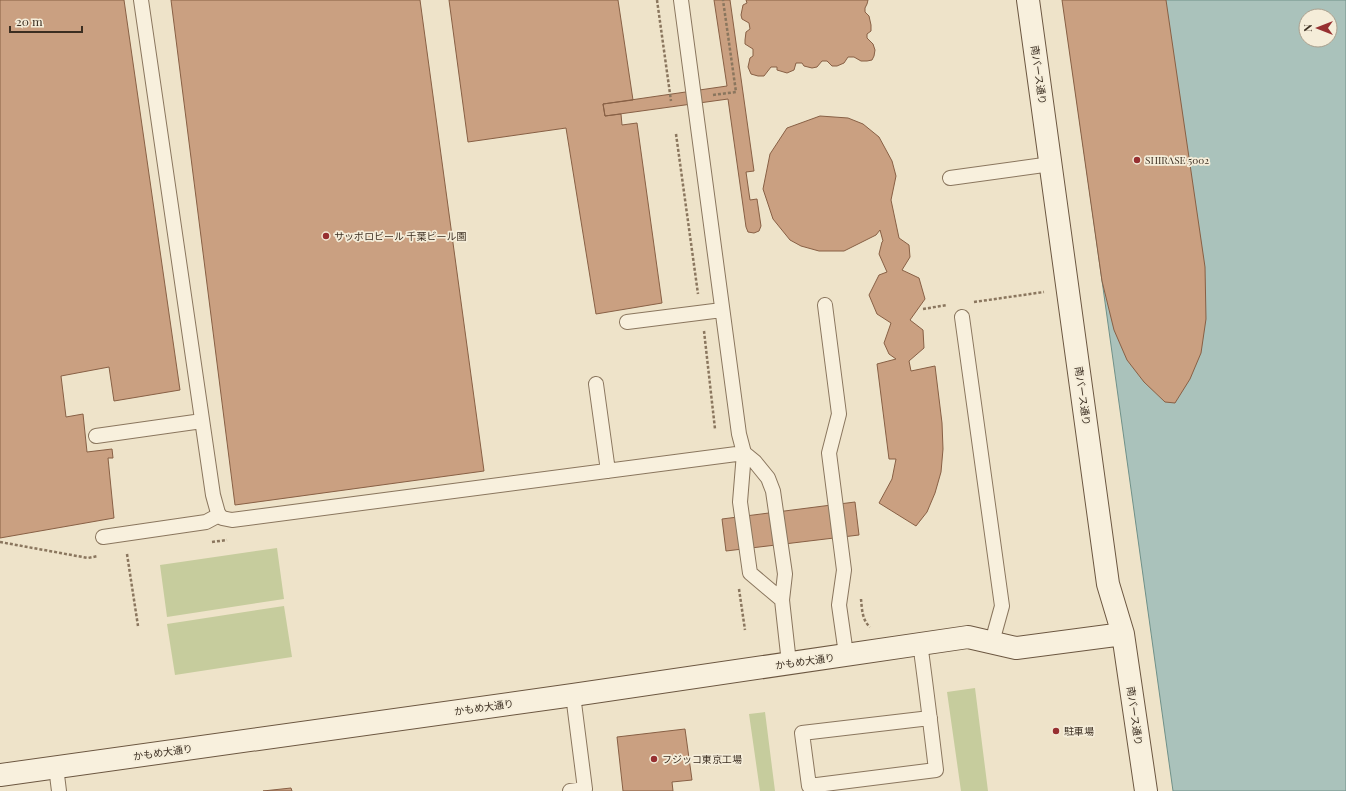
<svg xmlns="http://www.w3.org/2000/svg" width="1346" height="791" font-family="'Playfair Display','Noto Sans JP',serif">
  <style>
    .green { fill: #c6cc9d }
    .water { fill: #aac2bb; stroke: #709189; fill-rule: evenodd }
    .building { fill: #caa081; stroke: #886045 }
    .lines { fill: none; stroke-linecap: round; stroke-linejoin: round }
    .lane-casing { stroke: #8a765e; stroke-width: 16 }
    .secondary-casing { stroke: #6c5741; stroke-width: 24 }
    .path { stroke: #8a765e; stroke-width: 2.5; stroke-dasharray: 3 2; stroke-linecap: butt }
    .lane { stroke: #f8f0dd; stroke-width: 14 }
    .secondary { stroke: #f8f0dd; stroke-width: 22 }
    .poi-dot { fill: #973031; stroke: #f5edd9; stroke-width: 1.5 }
    .labels { text-anchor: middle; dominant-baseline: central; stroke-width: 3.5; stroke-linejoin: round; paint-order: stroke }
    .street-label { font-size: 10px; fill: #3b2e21; stroke: #f5edd9 }
    .poi-label { font-size: 10px; fill: #3b2e21; stroke: #f5edd9; text-anchor: start }
  </style>
  <rect width="100%" height="100%" fill="#eee3c9"/>
  <path class="green" d="M277,548L284,599L167,617L160,565Z
    M284,606L292,657L175,675L167,624Z
    M975,688L988,791H961L947,692Z
    M765,712L775,791H760L749,714Z"/>
  <path class="water" d="M1063,0H1346V791H1173ZM1306,16H1330V40H1306Z"/>
  <path class="building" d="M0,0H124L180,390L114,401L109,367L61,376L66,417L83,414L87,452L112,449L113,458H108L114,518L0,538Z
    M171,0H420L484,471L235,505Z
    M449,0H618L633,100L603,104L605,116L621,114L622,125L637,123L662,303L596,314L566,128L468,142Z
    M714,0H730L754,171L746,172L750,200L757,199L761,226L759,231L754,233L748,232L746,227L728,99L605,116L603,104L727,86Z
    M746,0H868L867,4L865,8V12L869,16L871,25V31L867,34V38L873,44L875,50L874,56L872,60L867,61H861L854,57H848L844,63L837,66H832L827,61H822L817,67L812,68L804,66L802,63H796L794,70L787,73L777,70V67H771L764,76H758L751,74L748,67L750,58L753,56V49L745,44V40L746,32L750,29L749,23L742,19L741,15L743,5L747,3Z
    M1062,0H1166L1205,267L1206,319L1201,353L1190,379L1175,403L1165,402L1144,382L1127,360L1114,330L1102,281Z
    M820,116L848,118L863,124L879,137L892,161L896,176L891,200L899,238L909,245L910,257L902,270L919,278L925,299L910,320L923,330L924,348L909,361L911,371L935,366L942,423L943,449L941,472L935,493L927,512L916,526L879,503L892,479L896,459H889L877,364L896,359L889,354L884,343L891,323L877,314L869,295L879,275L887,272L879,254L882,242L883,241L880,230L876,235L844,251H819L801,246L790,240L773,219L763,189L770,154L787,128Z
    M855,502L859,535L726,551L722,519Z
    M685,729L692,780L672,782L673,791H623L617,737Z
    M291,788L292,791H263Z"/>
  <g class="lines">
    <defs>
      <path id="lane" d="M141,0L213,495L218,513L222,518L232,520L744,453L740,502L750,573L782,600
        M681,0L739,434L744,453L755,462L768,478L773,491L785,574L782,600L789,663
        M950,178L1051,164
        M825,305L839,414L829,453L844,570L839,605L846,654
        M962,317L1002,606L992,642
        M627,322L722,310
        M596,384L608,471
        M96,436L202,421
        M103,537L206,522L219,515
        M920,643C926,686 931,728 936,770L809,786L802,733L930,718
        M56,767L59,791
        M570,791L585,789L573,695"/>
      <path id="secondary" d="M1028,0L1108,584L1123,634L1146,791
        M0,775L573,695L968,637L1016,648L1123,634"/>
    </defs>
    <use href="#lane" class="lane-casing"/>
    <use href="#secondary" class="secondary-casing"/>
    <path class="path" d="M657,0L671,101
      M713,95L736,92L723,0
      M676,134L698,294
      M974,302L1044,292
      M923,309L947,305
      M704,331L715,429
      M0,542L88,558L98,556
      M212,542L227,540
      M127,554L138,626
      M739,589L745,630
      M861,599C862,609 862,620 870,627"/>
    <use href="#lane" class="lane"/>
    <use href="#secondary" class="secondary"/>
  </g>
  <g class="poi-dot">
    <circle cx="1137" cy="160" r="4"/>
    <circle cx="326" cy="236" r="4"/>
    <circle cx="1056" cy="731" r="4"/>
    <circle cx="654" cy="759" r="4"/>
  </g>
  <g class="labels">
    <g class="street-label">
      <text transform="translate(1039 75) rotate(82)">南バース通り</text>
      <text transform="translate(1083 396) rotate(82)">南バース通り</text>
      <text transform="translate(805 661) rotate(-8)">かもめ大通り</text>
      <text transform="translate(484 707) rotate(-8)">かもめ大通り</text>
      <text transform="translate(1135 716) rotate(82)">南バース通り</text>
      <text transform="translate(163 752) rotate(-8)">かもめ大通り</text>
    </g>
    <g class="poi-label">
      <text x="1145" y="160">SHIRASE 5002</text>
      <text x="334" y="236">サッポロビール 千葉ビール園</text>
      <text x="1064" y="731">駐車場</text>
      <text x="662" y="759">フジッコ東京工場</text>
    </g>
  </g>
  <g transform="translate(1318 28) rotate(270)"><circle r="19" fill="#f5edd9" stroke="#aba18f"/>
  <path d="M0-3L7 15L0 10L-7 15Z" fill="#973031"/>
  <text y="-6" font-size="11" font-weight="bold" text-anchor="middle" fill="#3b2e21">N</text>
  </g>
  <path d="M10 26v6h72v-6" fill="none" stroke="#3b2e21" stroke-width="2"/>
  <text x="16" y="26" font-size="12" fill="#3b2e21" stroke="#f5edd9" stroke-width="3" paint-order="stroke">20 m</text>
</svg>
